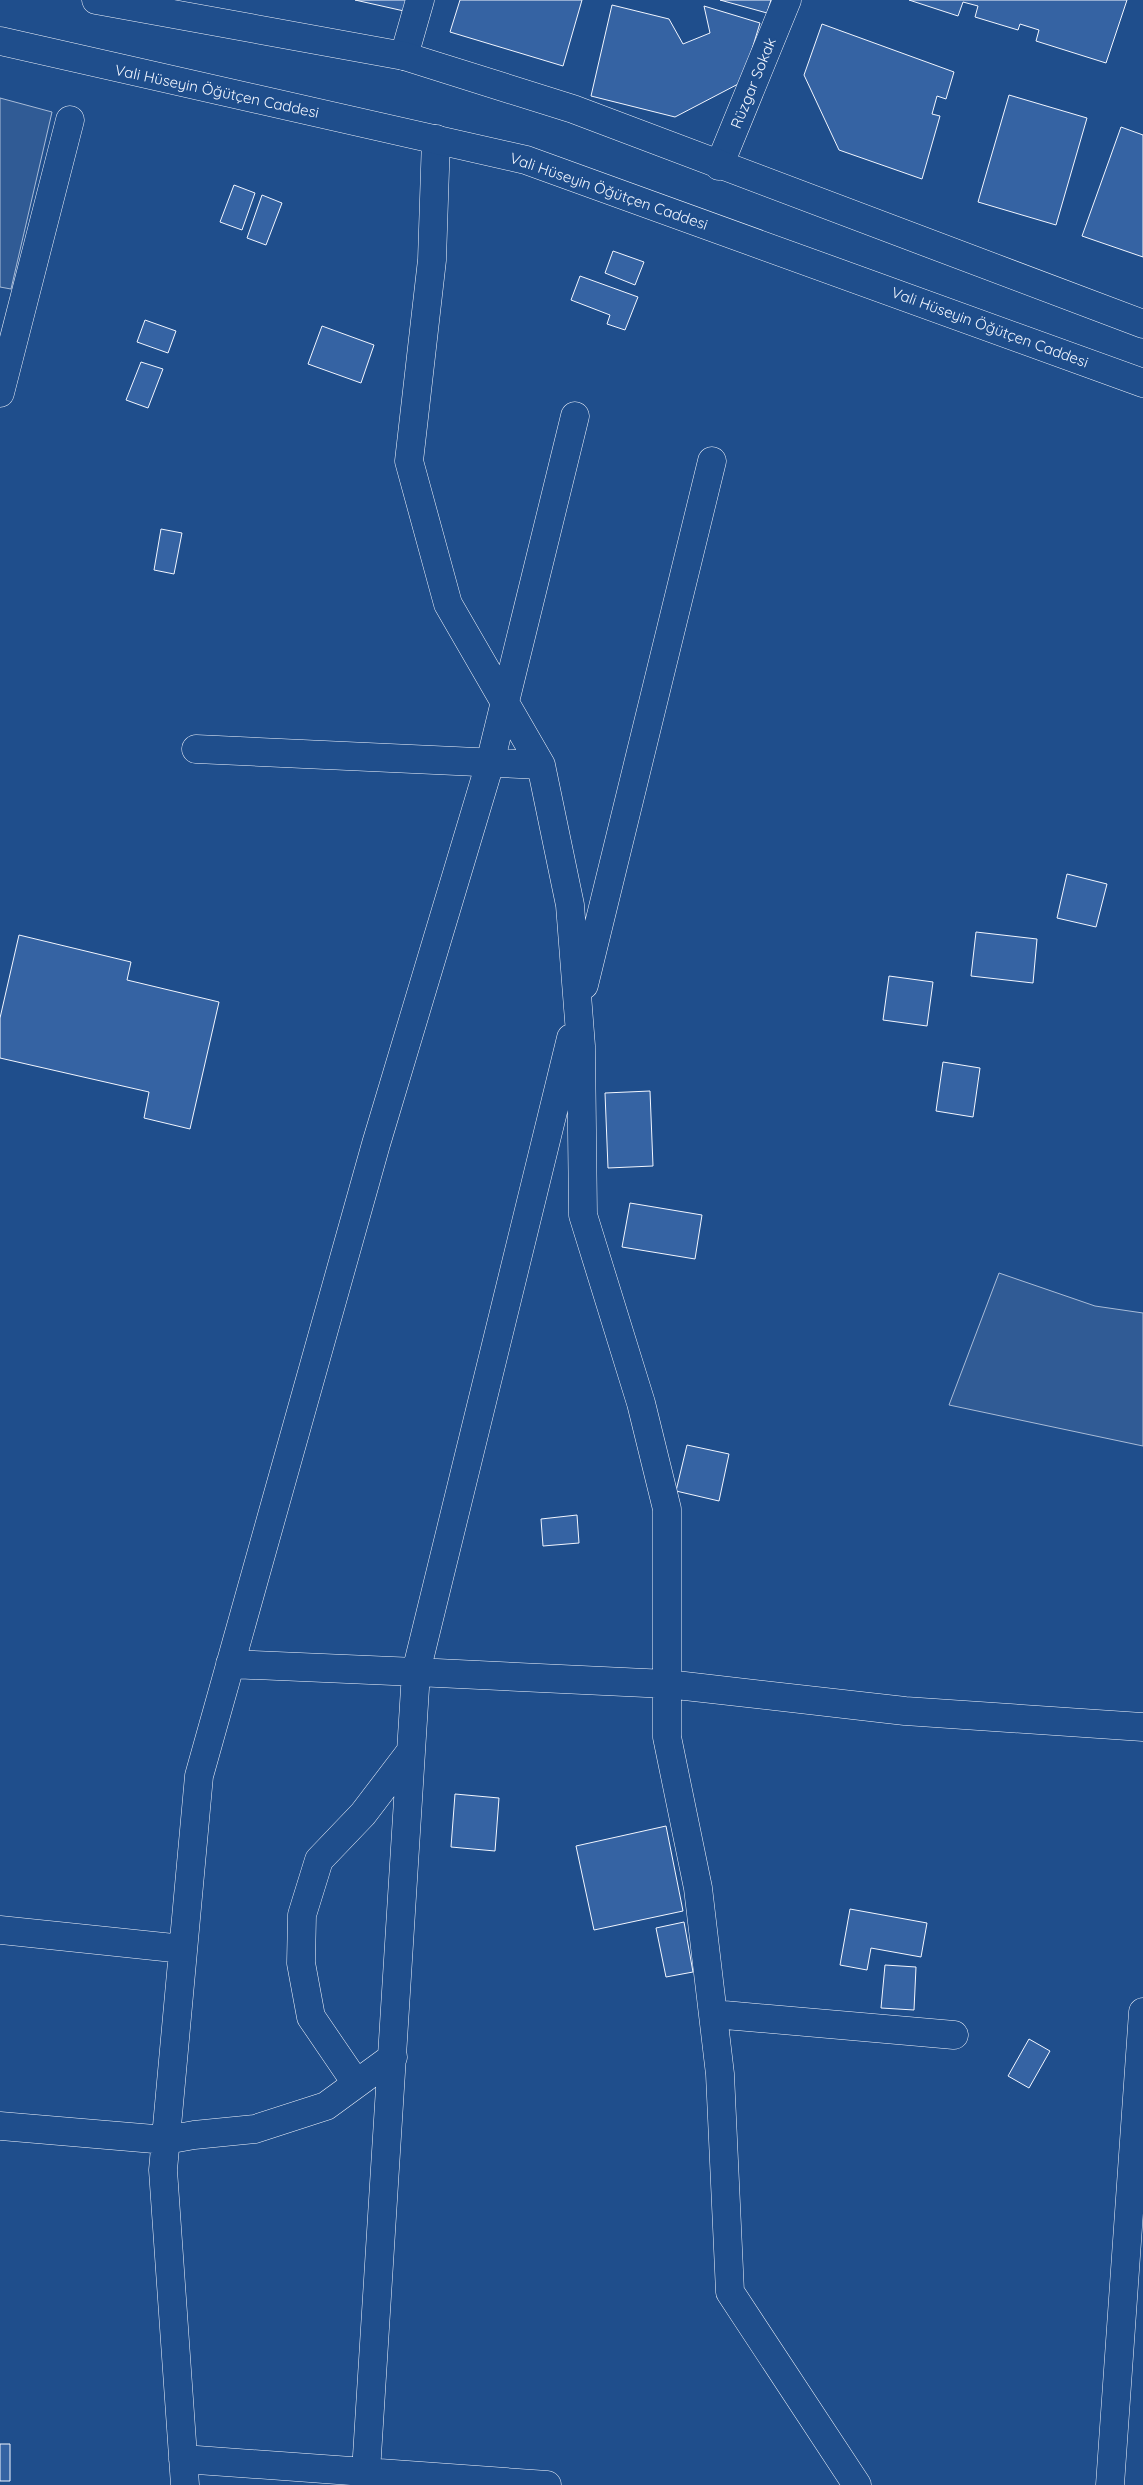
<svg xmlns="http://www.w3.org/2000/svg" width="1143" height="2485" font-family="Quicksand,sans-serif">
  <style>
    .parking { fill: #305b95; stroke: #a8bbd7 }
    .building { fill: #3563a3; stroke: #f2f6ff }
    .lines { fill: none; stroke-linecap: round; stroke-linejoin: round }
    .minor-casing { stroke: #f2f6ff; stroke-width: 29 }
    .major-casing { stroke: #f2f6ff; stroke-width: 29 }
    .minor { stroke: #1f4e8c; stroke-width: 28 }
    .major { stroke: #1f4e8c; stroke-width: 28 }
    .labels { text-anchor: middle; dominant-baseline: central; stroke-width: 4; stroke-linejoin: round; paint-order: stroke }
    .street-label { font-size: 15px; fill: #f2f6ff; stroke: #1f4e8c }
  </style>
  <rect width="100%" height="100%" fill="#1f4e8c"/>
  <path class="parking" d="M0,98L52,112L11,289L0,287Z
    M999,1273L1095,1306L1143,1313V1446L949,1405Z"/>
  <path class="building" d="M355,0H406L404,11Z
    M460,0H582L563,66L450,32Z
    M720,0H771L767,13Z
    M909,0H1127L1106,63L1036,41L1039,30L1020,24L1018,30L975,17L978,6L963,2L958,16Z
    M612,5L669,19L683,44L710,33L704,6L760,23L742,82L675,117L591,96Z
    M822,24L954,72L946,99L937,96L932,114L940,116L922,179L839,150L804,75Z
    M1009,95L1087,118L1056,225L978,202Z
    M1121,127L1143,135V257L1082,236Z
    M234,185L255,193L242,230L220,222Z
    M262,195L282,203L266,245L247,238Z
    M613,251L644,262L635,285L605,273Z
    M580,276L638,297L625,330L607,324L610,315L571,300Z
    M145,320L176,331L168,353L137,342Z
    M322,326L374,345L361,383L308,364Z
    M141,362L163,369L148,408L126,400Z
    M161,529L182,533L174,574L154,570Z
    M1067,874L1107,884L1096,927L1057,918Z
    M976,932L1037,939L1033,983L971,976Z
    M19,935L131,962L127,980L219,1002L190,1129L144,1118L149,1092L0,1058V1018Z
    M889,976L933,982L927,1026L883,1020Z
    M943,1062L980,1068L973,1117L936,1111Z
    M650,1091L653,1166L608,1168L605,1093Z
    M630,1203L702,1215L695,1259L622,1247Z
    M687,1445L729,1454L719,1501L676,1491Z
    M577,1515L579,1543L543,1546L541,1519Z
    M455,1794L499,1798L495,1851L451,1847Z
    M666,1826L683,1911L594,1930L576,1846Z
    M850,1909L927,1923L921,1957L871,1948L867,1970L840,1965Z
    M684,1922L693,1972L666,1977L656,1928Z
    M885,1965L916,1967L914,2010L881,2008Z
    M1029,2039L1050,2051L1029,2088L1008,2076Z
    M0,2444H10V2481H0Z"/>
  <g class="lines">
    <defs>
      <path id="minor" d="M404,56L420,0
        M436,139L432,260L409,461L448,604L541,765L570,905L581,1046L583,1215L641,1403L667,1509V1737L698,1888L720,2074L730,2292L857,2485
        M719,166L787,0
        M0,393L70,120
        M196,749L541,765
        M584,985L712,461
        M230,1664L416,1672L571,1038
        M0,1930L183,1949
        M713,2014L954,2035
        M356,2083L311,2017L301,1963L302,1915L319,1860L363,1814L411,1751
        M0,2126L166,2140L194,2135L255,2129L326,2106L393,2057
        M183,2459L547,2485
        M366,2472L416,1672L667,1684L905,1711L1143,1727
        M185,2485L163,2170L199,1776L376,1144L490,763L575,416
        M1110,2485L1143,2012"/>
      <path id="major" d="M96,0L404,56L573,109L1143,324
        M0,41L526,160L1143,383"/>
    </defs>
    <use href="#minor" class="minor-casing"/>
    <use href="#major" class="major-casing"/>
    <use href="#minor" class="minor"/>
    <use href="#major" class="major"/>
  </g>
  <g class="labels">
    <g class="street-label">
      <text transform="translate(753 83) rotate(-68)">Rüzgar Sokak</text>
      <text transform="translate(217 91) rotate(12)">Vali Hüseyin Öğütçen Caddesi</text>
      <text transform="translate(609 191) rotate(19)">Vali Hüseyin Öğütçen Caddesi</text>
      <text transform="translate(990 327) rotate(20)">Vali Hüseyin Öğütçen Caddesi</text>
    </g>
  </g>
</svg>
